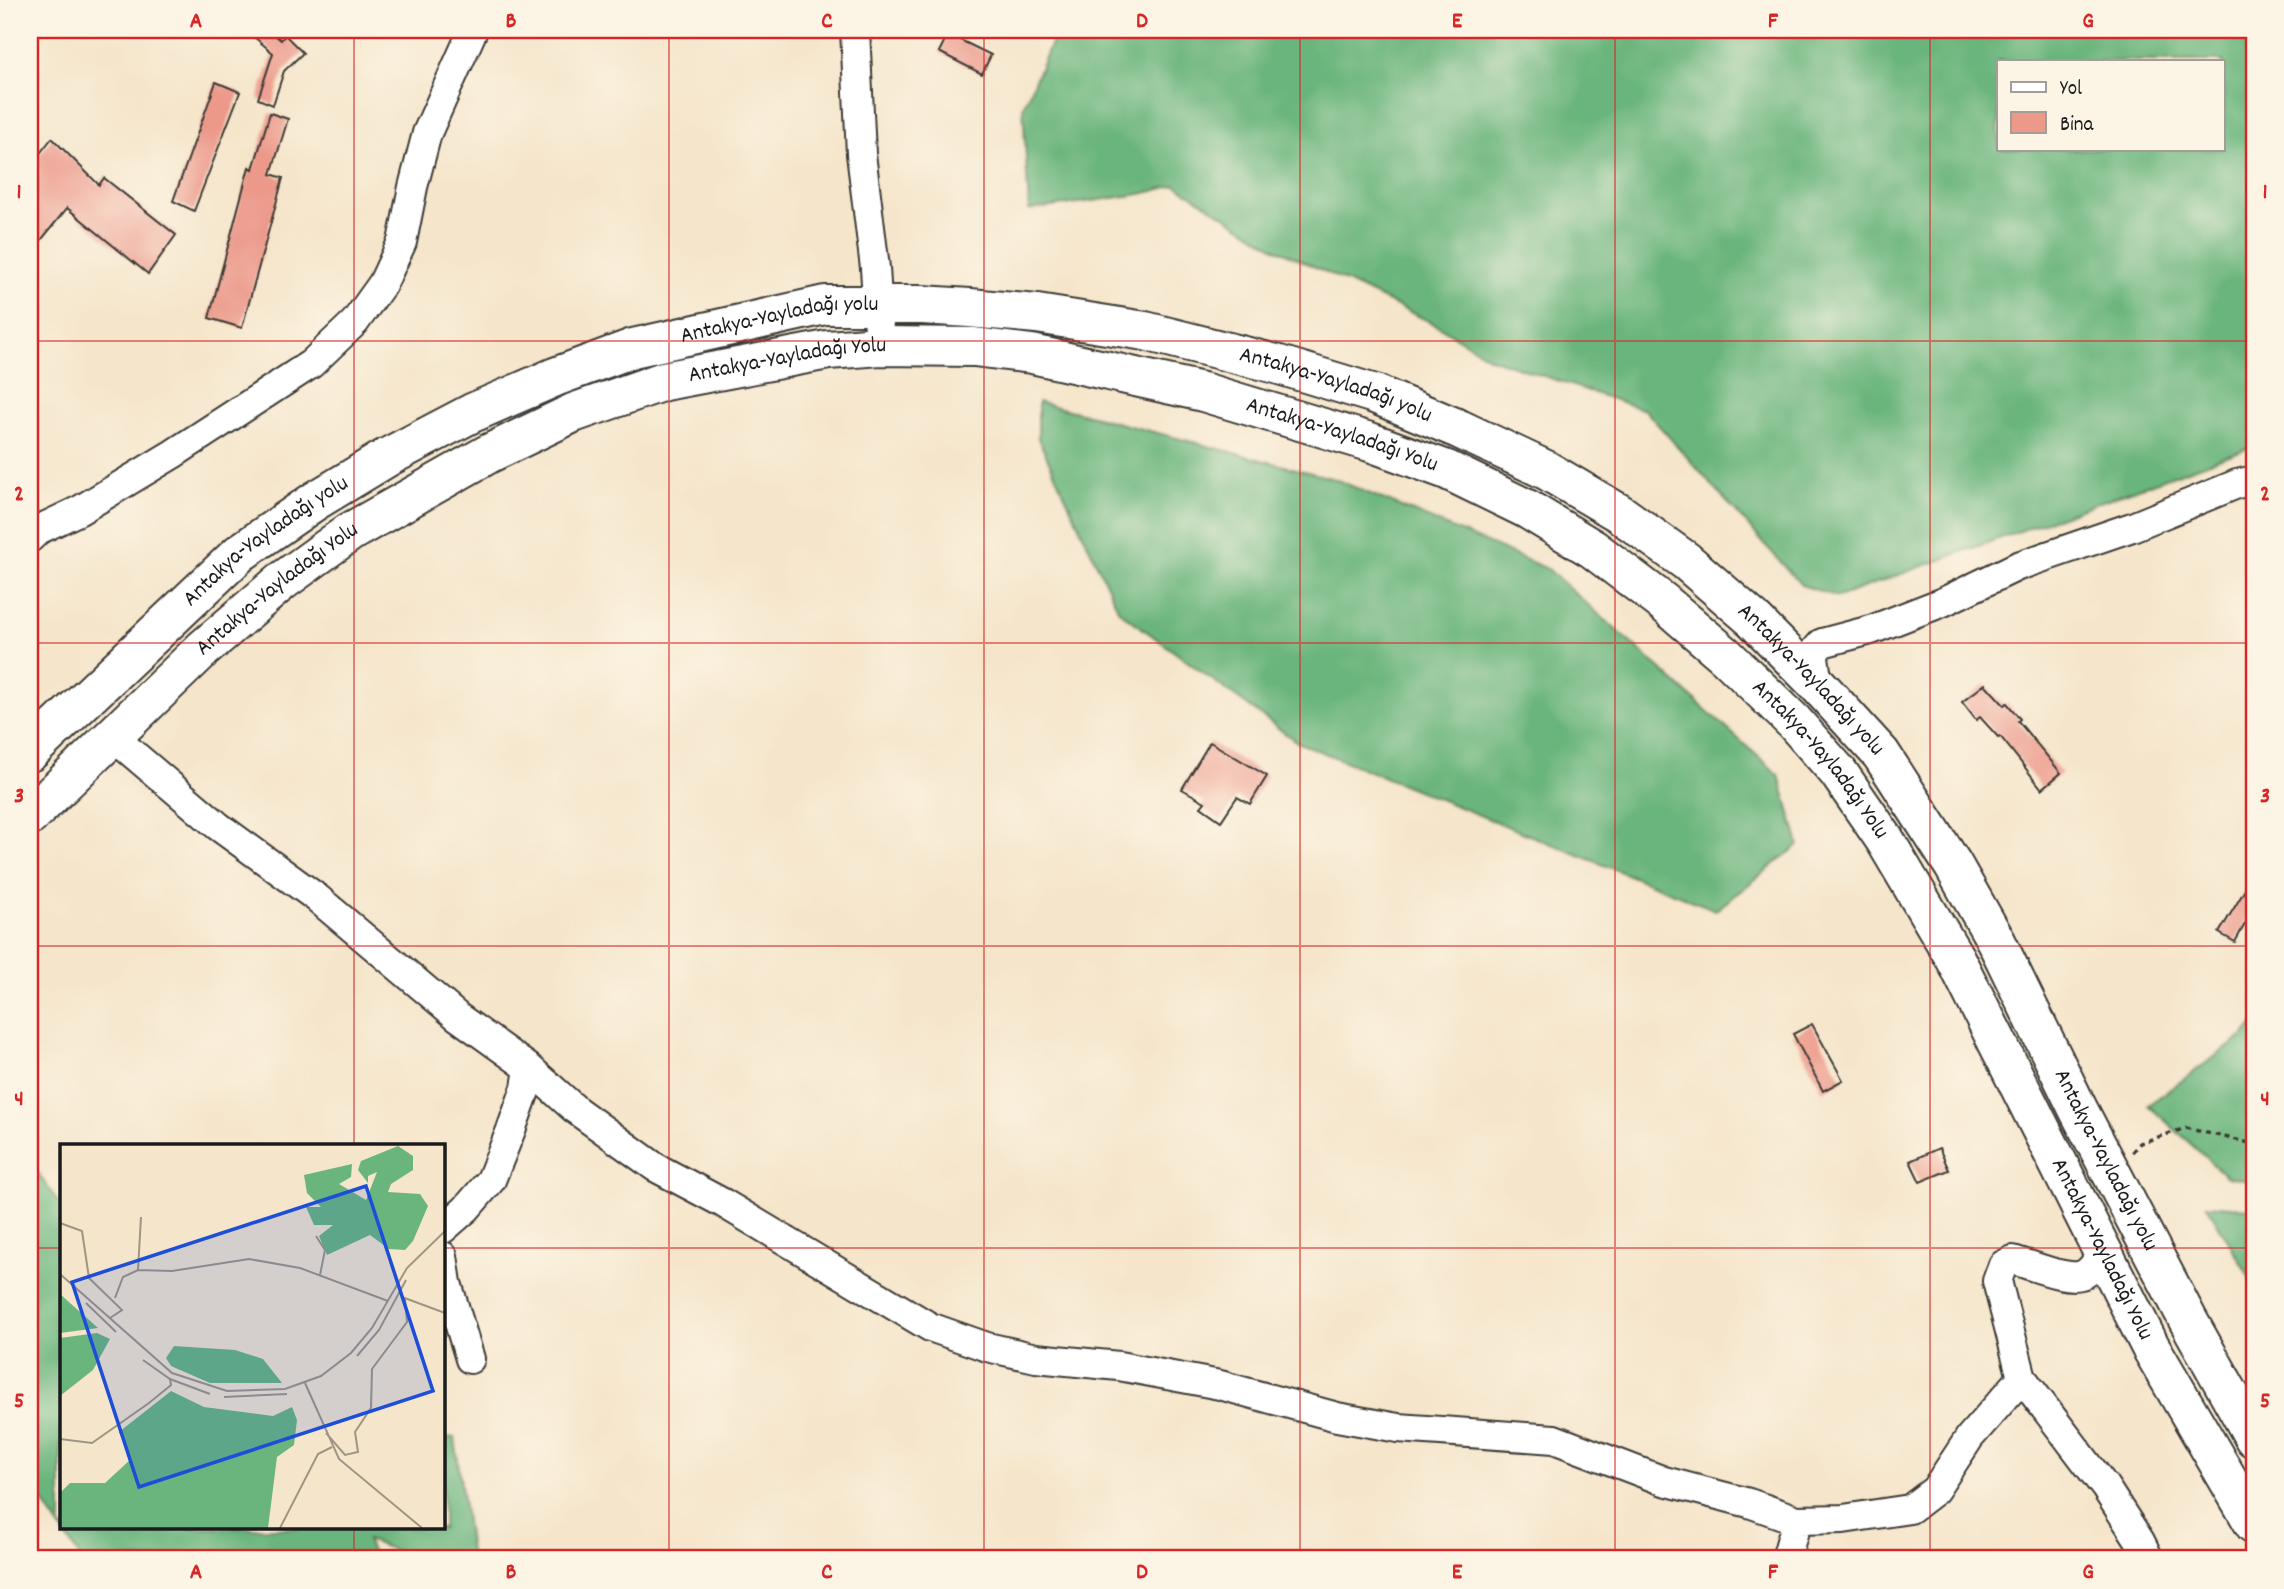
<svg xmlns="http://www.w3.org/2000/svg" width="2284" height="1589" font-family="Dekko,sans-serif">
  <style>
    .forest { fill: #6ab57d; stroke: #43684c; stroke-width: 2; fill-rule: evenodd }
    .building { fill: #ec998a }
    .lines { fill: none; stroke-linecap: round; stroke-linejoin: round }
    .minor-casing { stroke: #3d3a36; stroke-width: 32 }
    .highway-casing { stroke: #3d3a36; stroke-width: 42 }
    .path { stroke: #3d3a36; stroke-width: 3.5; stroke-dasharray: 5 5; stroke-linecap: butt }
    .minor { stroke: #fff; stroke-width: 28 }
    .highway { stroke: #fff; stroke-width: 38 }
    .grid { fill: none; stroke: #d62828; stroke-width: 2; stroke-opacity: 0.55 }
    .labels { text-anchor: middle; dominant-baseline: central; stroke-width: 5; stroke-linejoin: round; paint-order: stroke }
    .street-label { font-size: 23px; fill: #1c1c1c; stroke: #fcf5e5 }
    .inset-road { fill: none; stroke: #9e9584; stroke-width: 2 }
    .view { fill: #1d4ed8; fill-opacity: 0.15; stroke: #1d4ed8; stroke-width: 3.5 }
    .inset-edge { fill: none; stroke: #1c1c1c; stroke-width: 3.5 }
    .neatline { fill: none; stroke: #d62828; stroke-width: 2.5 }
    .grid-label { font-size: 23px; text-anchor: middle; font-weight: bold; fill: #d62828 }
  </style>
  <rect width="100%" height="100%" fill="#fcf5e5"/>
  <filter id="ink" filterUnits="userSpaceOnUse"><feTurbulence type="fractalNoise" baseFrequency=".0143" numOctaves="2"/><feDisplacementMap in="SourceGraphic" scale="14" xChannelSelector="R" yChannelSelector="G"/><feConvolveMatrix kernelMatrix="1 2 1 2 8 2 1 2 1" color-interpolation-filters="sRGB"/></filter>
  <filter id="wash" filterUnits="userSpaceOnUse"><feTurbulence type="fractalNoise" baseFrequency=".00686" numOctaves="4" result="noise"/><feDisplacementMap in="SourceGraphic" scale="28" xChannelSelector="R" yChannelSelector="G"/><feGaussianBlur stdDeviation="1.57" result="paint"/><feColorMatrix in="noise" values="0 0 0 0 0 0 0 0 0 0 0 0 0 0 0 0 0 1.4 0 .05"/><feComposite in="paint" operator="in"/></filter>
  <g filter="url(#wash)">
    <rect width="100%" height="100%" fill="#f5e5ca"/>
    <path class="forest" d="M1057,30H2254V446L1838,597L1801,585L1645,410L1490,358L1435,324L1273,247L1176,185L1141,194L1029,210L1023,107ZM1999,61H2223V149H1999Z
      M1038,402L1335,479L1548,569L1779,775L1799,845L1716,910L1297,742L1119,611L1038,438Z
      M2254,1024V1182L2227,1177L2148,1105L2245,1035Z
      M30,1162L61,1206V1528H443V1437L455,1438L471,1559H418L367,1540L375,1559H81L37,1493L30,1507Z
      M2207,1205L2254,1209V1285Z"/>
    <g id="blocks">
      <path class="building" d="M246,30H269L281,40L285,35L303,53L284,71L273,105L258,99L273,53Z
        M948,34L991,55L982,74L939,52Z
        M216,82L240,92L194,211L173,201Z
        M270,113L288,119L271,174L283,178L242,328L209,318L249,167L253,169Z
        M52,138L99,185L104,178L176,235L148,274L67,208L30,254V166Z
        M1985,684L2004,705L2007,703L2020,719L2018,721L2061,773L2042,789L2000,736L1998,737L1980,717L1976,720L1962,702Z
        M1210,742L1267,776L1250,804L1237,797L1221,821L1201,807L1205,802L1182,789Z
        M2254,875V908L2235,942L2219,933Z
        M1812,1024L1843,1080L1823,1091L1793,1034Z
        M1939,1148L1949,1170L1920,1182L1910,1161Z"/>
    </g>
  </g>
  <g filter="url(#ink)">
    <use href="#blocks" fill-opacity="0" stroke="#3d3a36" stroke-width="2"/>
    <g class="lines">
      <defs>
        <path id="minor" d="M855,30L861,154L875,268L880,346
          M30,538L38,530L80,510L173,454L311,364L355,322L383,283L402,242L413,187L427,133L473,30
          M1818,685L1814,657L1815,651L1822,643L1871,630L1943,602L2018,566L2132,527L2237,484L2254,480
          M112,736L218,826L317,898L458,1017L529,1068L576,1110L655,1167L723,1203L930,1327L987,1347L1036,1358L1119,1366L1220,1385L1337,1417L1398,1428L1554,1439L1664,1481L1749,1503L1797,1520L1843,1519L1910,1509L1935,1490L1970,1437L2022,1378
          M443,1229L466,1209L491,1180L511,1130L526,1088L529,1068
          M2102,1252C2097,1260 2093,1270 2084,1274C2069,1282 2029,1264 2013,1260L2003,1265L1997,1281L2022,1378L2105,1487L2140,1541L2149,1559
          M443,1256L447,1283L470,1359
          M1786,1559L1797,1520"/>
        <g id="highway">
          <path id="s1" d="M30,752L240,553L315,501L386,458L472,413L555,377L633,348L825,305H922L970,308L1037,314L1145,331L1276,364L1375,394L1459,429L1546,470L1619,513L1686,561L1754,620L1818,685L1881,754L1953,865L1996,941L2078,1109L2188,1320L2254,1438"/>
          <path id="s2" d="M30,816L203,649L281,582L350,532L490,453L573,413L664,381L828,350L880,346L974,347L1032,354L1203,392L1370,442L1447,470L1527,509L1593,549L1663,602L1726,656L1794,722L1838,772L1885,840L1956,960L2150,1346L2254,1524"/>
        </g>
      </defs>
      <use href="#minor" class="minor-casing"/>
      <use href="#highway" class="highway-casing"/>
      <path class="path" d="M2132,1152L2140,1143L2186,1128L2254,1144"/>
      <use href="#minor" class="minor"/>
      <use href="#highway" class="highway"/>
    </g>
  </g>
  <path class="grid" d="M354,30V1146M669,30V1559M984,30V1559M1300,30V1559M1615,30V1559M1930,30V1559M30,341H2254M30,643H2254M30,946H2254M30,1248H61M443,1248H2254M354,1528V1559"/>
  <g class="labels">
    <g class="street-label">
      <text stroke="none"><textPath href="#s1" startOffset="884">Antakya-Yayladağı yolu</textPath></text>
      <text stroke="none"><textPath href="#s2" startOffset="903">Antakya-Yayladağı Yolu</textPath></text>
      <text stroke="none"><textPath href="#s1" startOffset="1451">Antakya-Yayladağı yolu</textPath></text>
      <text stroke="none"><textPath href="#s2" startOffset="1470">Antakya-Yayladağı Yolu</textPath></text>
      <text stroke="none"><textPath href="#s1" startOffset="317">Antakya-Yayladağı yolu</textPath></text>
      <text stroke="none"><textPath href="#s2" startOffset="336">Antakya-Yayladağı Yolu</textPath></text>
      <text stroke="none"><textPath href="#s1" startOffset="2018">Antakya-Yayladağı yolu</textPath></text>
      <text stroke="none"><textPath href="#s2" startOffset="2058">Antakya-Yayladağı Yolu</textPath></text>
      <text stroke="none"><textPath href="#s1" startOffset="2585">Antakya-Yayladağı yolu</textPath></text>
      <text stroke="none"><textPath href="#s2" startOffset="2625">Antakya-Yayladağı Yolu</textPath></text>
    </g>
  </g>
  <g transform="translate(60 1144)">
    <rect width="385" height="385" fill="#f5e5ca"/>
    <path d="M338,2L353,12V26L331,40L328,48L360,50L368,62L353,97L345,106L329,105L310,91L267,111L259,92L273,81H254L246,63H261L247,49L244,31L292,20L291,33L279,40L306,56L317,28L308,32V39L298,26L301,17ZM0,150L38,184L0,189ZM37,189L50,195L33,226L0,252V194ZM114,202L175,206L203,215L222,239H150L111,222L106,214ZM111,247L144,263L213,272L232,263L237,276L234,301L217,313L208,384H0V349L10,339H45L71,315L59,288Z" fill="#6ab57d"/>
    <path class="inset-road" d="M0,79L22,87L29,134L62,166L50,174M256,92L265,106L260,131M78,126L81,73M0,130L112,229L167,247L225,245L261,232L291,209L312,184L347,124L385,87M342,153L385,169M55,154L63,133L78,126L112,127L189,115L240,124L328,157M26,159L56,188M297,212L319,186L346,136M83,216L110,235L150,250M245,239L279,315L362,384M164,253L227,250M266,289L285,311L298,308L295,288L311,264L312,225L347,178L345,154M0,295L32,299L89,259L111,241L110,235M220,384L258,310L272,303"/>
    <path class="view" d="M306,42L373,247L79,343L12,138Z"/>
    <rect width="385" height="385" class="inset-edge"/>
  </g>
  <rect width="2284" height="1589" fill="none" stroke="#fcf5e5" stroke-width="77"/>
  <rect x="1997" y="60" width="228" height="91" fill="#fcf5e5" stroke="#a29e95" stroke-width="2"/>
  <rect x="2011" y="82" width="35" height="10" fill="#ffffff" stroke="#a29e95" stroke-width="2"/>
  <text x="2060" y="94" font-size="21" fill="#1c1c1c">Yol</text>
  <rect x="2011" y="112" width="35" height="21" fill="#ec998a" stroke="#a29e95" stroke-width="2"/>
  <text x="2060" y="130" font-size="21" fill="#1c1c1c">Bina</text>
  <rect x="38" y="38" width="2208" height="1512" class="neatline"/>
  <g class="grid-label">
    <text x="196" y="27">A</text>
    <text x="511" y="27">B</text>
    <text x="827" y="27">C</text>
    <text x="1142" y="27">D</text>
    <text x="1457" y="27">E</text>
    <text x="1773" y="27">F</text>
    <text x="2088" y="27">G</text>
    <text x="19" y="198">1</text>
    <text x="2265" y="198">1</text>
    <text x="19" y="500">2</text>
    <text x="2265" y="500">2</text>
    <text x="19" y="802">3</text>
    <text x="2265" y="802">3</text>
    <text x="19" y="1105">4</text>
    <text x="2265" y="1105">4</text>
    <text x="19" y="1407">5</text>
    <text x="2265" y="1407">5</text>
    <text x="196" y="1578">A</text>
    <text x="511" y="1578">B</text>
    <text x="827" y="1578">C</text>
    <text x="1142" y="1578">D</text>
    <text x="1457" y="1578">E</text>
    <text x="1773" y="1578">F</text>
    <text x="2088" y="1578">G</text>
  </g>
</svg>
